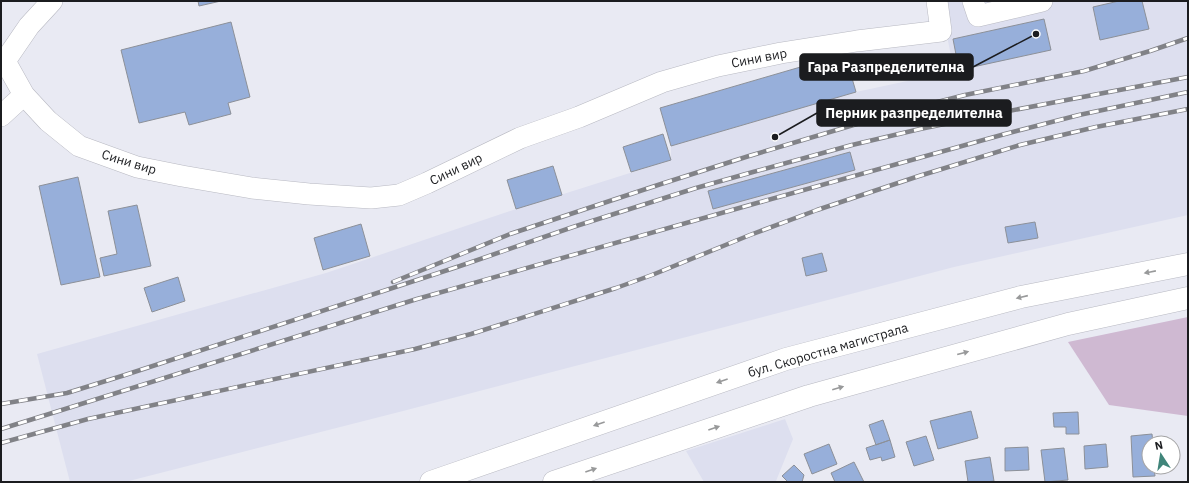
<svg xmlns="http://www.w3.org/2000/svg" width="1189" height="483" font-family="'IBM Plex Sans',sans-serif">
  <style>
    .built { fill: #dddfef }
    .green { fill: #cfb9d2 }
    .building { fill: #97afda; stroke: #8c9098 }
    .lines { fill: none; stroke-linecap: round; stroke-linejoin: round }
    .minor-casing { stroke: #b8b9c2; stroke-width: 22 }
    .highway-casing { stroke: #b8b9c2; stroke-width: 23 }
    .minor { stroke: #fff; stroke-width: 21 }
    .highway { stroke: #fff; stroke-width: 22 }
    .rail-casing { stroke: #818287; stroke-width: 4.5 }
    .rail { stroke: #fff; stroke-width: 3; stroke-dasharray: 9; stroke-linecap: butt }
    .oneway { fill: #98999a }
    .labels { text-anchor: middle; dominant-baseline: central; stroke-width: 3; stroke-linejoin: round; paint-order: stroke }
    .street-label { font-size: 13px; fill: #1b1c1f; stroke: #fff }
    .leader { fill: none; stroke: #1b1c1f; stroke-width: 1.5 }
    .callout-dot { fill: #1b1c1f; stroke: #fff; stroke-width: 1.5 }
    .callout { fill: #1b1c1f; stroke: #1b1c1f; stroke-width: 1.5 }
    .callout-label { font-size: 14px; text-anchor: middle; font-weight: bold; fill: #fff }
  </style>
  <rect width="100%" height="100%" fill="#e9eaf3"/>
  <path class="built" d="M940,1H1188V215L954,267L403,411L125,482H70L37,354L326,273L516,209L671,160V146L856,92L954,71Z
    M785,419L793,439L776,481L774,482H704L686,451Z"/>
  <path class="green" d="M1188,317V416L1109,405L1068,342Z"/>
  <path class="building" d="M198,1H221L199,6Z
    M1119,1H1142L1149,29L1100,40L1093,7Z
    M1044,19L1051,50L959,70L953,39Z
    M231,22L250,97L228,103L231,114L189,125L185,112L139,123L121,50Z
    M845,54L856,92L671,146L660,108Z
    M663,134L671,160L631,172L623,147Z
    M850,152L855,170L713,209L708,191Z
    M553,166L562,195L516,209L507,180Z
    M78,177L100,277L61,285L39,186Z
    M137,205L151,266L104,276L100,258L117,254L108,211Z
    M1035,222L1038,238L1008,243L1005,227Z
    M361,224L370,256L323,270L314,238Z
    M822,253L827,271L806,276L802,258Z
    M178,277L185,301L152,312L144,288Z
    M971,411L978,438L938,449L930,421Z
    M1078,412L1079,434H1066V427H1054L1053,413Z
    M883,420L890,440L876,445L869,425Z
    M1152,434L1153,443H1149V467H1154L1155,476L1133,477L1131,436Z
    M926,436L934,460L914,466L906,442Z
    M890,440L895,457L882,461L881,457L870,460L866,448Z
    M829,444L837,464L812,474L804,454Z
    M1106,444L1108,467L1085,469L1084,446Z
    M1028,447L1029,470L1005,471V448Z
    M1064,448L1068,480L1045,482L1041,450Z
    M990,457L994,481L985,482H968L965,461Z
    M854,462L864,482H835L831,473Z
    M794,465L804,475L802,482H788L782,476Z"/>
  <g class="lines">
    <defs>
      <path id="minor" d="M973,1L978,16L1042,1
        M1,58L5,61L24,95L48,121L79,146L137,167L182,176L252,188L309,194L371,198L399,195L427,183L520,138L579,117L662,82L718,66L781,53L857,41L941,31L937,1
        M5,61L29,26L52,1
        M1,116L24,95"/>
      <path id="highway" d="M431,482L786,359L1021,297L1188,264
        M554,482L809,396L1068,324L1188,298"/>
    </defs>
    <use href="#minor" class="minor-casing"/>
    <use href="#highway" class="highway-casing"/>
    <use href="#minor" class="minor"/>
    <use href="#highway" class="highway"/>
    <defs>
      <path id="rail" d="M393,282L510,234L661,184L749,156L894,113L965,95L1084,71L1150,51L1188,38
        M1,404L67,393L125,375L460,266L573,227L696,188L753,172L852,145L920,129L998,113L1188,77
        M1,429L417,299L757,203L1005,134L1079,115L1188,92
        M1,443L88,419L415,349L471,334L616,288L652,275L750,235L817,210L919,176L1020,145L1096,127L1188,109"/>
    </defs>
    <use href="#rail" class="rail-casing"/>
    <use href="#rail" class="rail"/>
  </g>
  <defs><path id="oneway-solid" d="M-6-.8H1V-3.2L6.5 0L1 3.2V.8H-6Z"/></defs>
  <g class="oneway">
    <use href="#oneway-solid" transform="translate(1150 272) rotate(169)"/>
    <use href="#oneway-solid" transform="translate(1022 297) rotate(167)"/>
    <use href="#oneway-solid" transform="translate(963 353) rotate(-15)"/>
    <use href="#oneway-solid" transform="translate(722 381) rotate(161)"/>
    <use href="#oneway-solid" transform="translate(838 388) rotate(-16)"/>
    <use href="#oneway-solid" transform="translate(599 424) rotate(161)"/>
    <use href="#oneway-solid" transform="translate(714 428) rotate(-19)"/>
    <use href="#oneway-solid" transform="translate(591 470) rotate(-19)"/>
  </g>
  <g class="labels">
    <g class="street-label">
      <text transform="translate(759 58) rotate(-11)">Сини вир</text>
      <text transform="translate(129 162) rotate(17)">Сини вир</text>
      <text transform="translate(456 169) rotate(-26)">Сини вир</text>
      <text transform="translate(828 350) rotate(-16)">бул. Скоростна магистрала</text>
    </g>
  </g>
  <path class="leader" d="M1036 34L973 67M775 137L817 113"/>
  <g class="callout-dot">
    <circle cx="1036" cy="34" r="4"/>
    <circle cx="775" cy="137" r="4"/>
  </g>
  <g class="callout">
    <rect x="800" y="54" width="173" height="26" rx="4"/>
    <rect x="817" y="100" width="194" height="26" rx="4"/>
  </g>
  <g class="callout-label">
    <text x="886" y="72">Гара Разпределителна</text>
    <text x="914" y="118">Перник разпределителна</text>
  </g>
  <rect width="1189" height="483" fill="none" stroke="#1b1c1f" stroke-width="4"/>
  <g transform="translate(1161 455) rotate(348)"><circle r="19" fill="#ffffff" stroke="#a4a4a5"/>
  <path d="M0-3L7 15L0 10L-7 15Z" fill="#40857a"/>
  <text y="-6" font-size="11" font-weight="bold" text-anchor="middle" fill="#1b1c1f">N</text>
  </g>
</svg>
